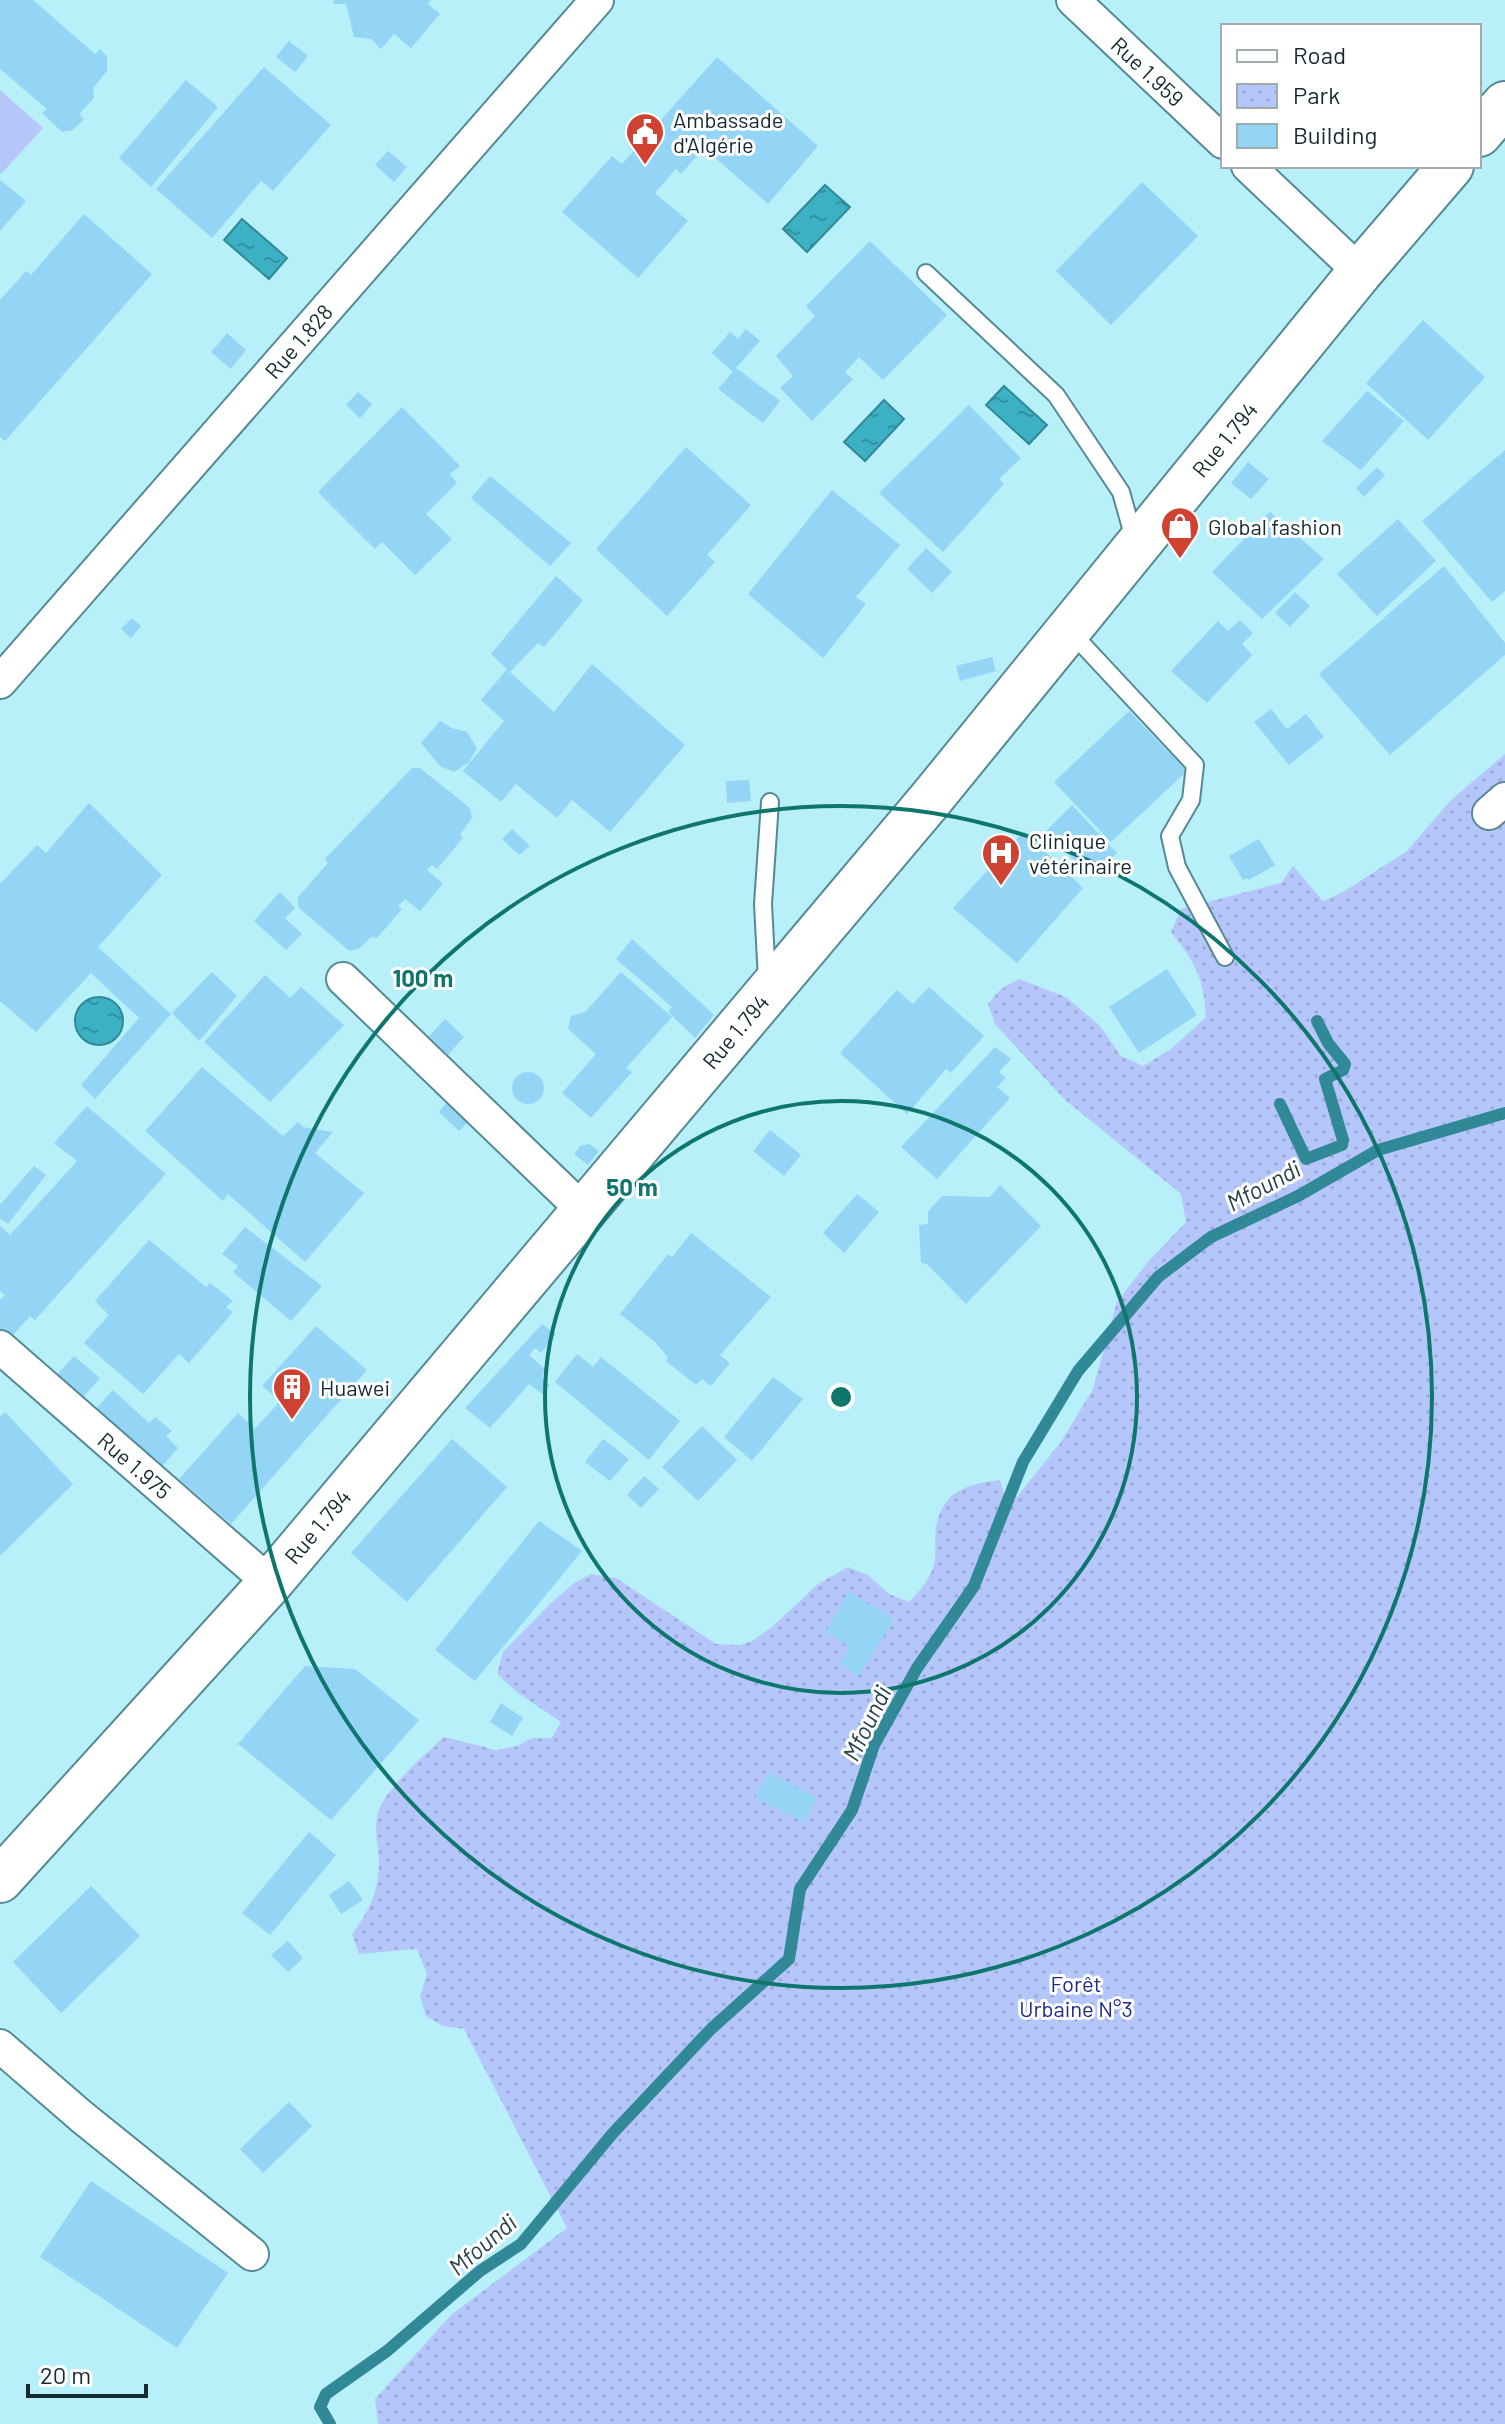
<svg xmlns="http://www.w3.org/2000/svg" width="1505" height="2424" font-family="Barlow,sans-serif">
  <style>
    .grass { fill: #b5c6fa }
    .park { fill: url(#park-dots) }
    .water { fill: url(#water-ripples); stroke: #318997; stroke-width: 2 }
    .lines { fill: none; stroke-linecap: round; stroke-linejoin: round }
    .stream { stroke: #318997; stroke-width: 12 }
    .building { fill: #94d4f4 }
    .lane-casing { stroke: #558a94; stroke-width: 20 }
    .street-casing { stroke: #558a94; stroke-width: 36 }
    .secondary-casing { stroke: #558a94; stroke-width: 48 }
    .lane { stroke: #fff; stroke-width: 16 }
    .street { stroke: #fff; stroke-width: 32 }
    .secondary { stroke: #fff; stroke-width: 44 }
    .ring { fill: none; stroke: #0f766e; stroke-width: 4 }
    .labels { text-anchor: middle; dominant-baseline: central; stroke-width: 6; stroke-linejoin: round; paint-order: stroke }
    .street-label { font-size: 22px; fill: #152b2f; stroke: #fff }
    .poi-label { font-size: 22px; fill: #152b2f; stroke: #fff; text-anchor: start }
    .park-label { font-size: 22px; fill: #202a8d; stroke: #fff }
    .water-label { font-size: 24px; font-style: italic; fill: #284246; stroke: #fff }
    .centre { fill: #0f766e; stroke: #fff; stroke-width: 4 }
    .ring-label { font-size: 24px; text-anchor: middle; font-weight: bold; fill: #0f766e; stroke: #fff; stroke-width: 6; stroke-linejoin: round; paint-order: stroke }
  </style>
  <defs>
    <pattern id="park-dots" width="8" height="8" patternUnits="userSpaceOnUse" patternTransform="scale(2)"><rect width="8" height="8" fill="#b5c6fa"/><path d="M2 2h.1M6 6h.1" fill="none" stroke="#9baad7" stroke-width="1.8" stroke-linecap="round"/></pattern>
    <pattern id="water-ripples" width="26" height="14" patternUnits="userSpaceOnUse" patternTransform="scale(2)"><rect width="26" height="14" fill="#3db1c4"/><path d="M2 4q2-2 4 0t4 0M15 11q2-2 4 0t4 0" fill="none" stroke="#3290a0"/></pattern>
  </defs>
  <rect width="100%" height="100%" fill="#b8f0fa"/>
  <path class="grass" d="M0,90L43,128L1,174L0,173Z"/>
  <path class="park" d="M1505,754V2424H378L375,2399L451,2315L567,2228L464,2029L443,2026L426,2016L420,1996L427,1974L417,1949L359,1954L352,1934C370,1911 379,1890 379,1860C378,1843 373,1827 379,1810C386,1789 427,1752 444,1737L496,1750L517,1746L532,1738H552L561,1722L518,1693L497,1674L503,1652L549,1605L574,1583L591,1574L616,1578L716,1644L741,1645L752,1641L772,1627L818,1584L848,1567L868,1575L889,1594L909,1602C919,1592 930,1579 934,1565C937,1553 934,1539 936,1527C943,1490 968,1484 1000,1480L1008,1508L1061,1442L1093,1389L1117,1302L1147,1263L1186,1222L1181,1194L1064,1099L995,1024L988,1004L1001,989L1019,979L1066,997L1100,1026L1121,1056L1143,1066L1171,1049L1206,1017C1204,978 1195,962 1171,932L1181,909L1281,883L1293,866L1323,901L1343,892L1407,851L1450,801Z"/>
  <path class="water" d="M825,185L850,207L807,252L783,229Z
    M242,219L287,258L269,279L224,240Z
    M1004,386L1047,425L1029,444L986,405Z
    M884,400L904,419L865,461L844,442Z
    M75 1021a24 24 0 1 1 48 0a24 24 0 1 1-48 0Z"/>
  <g class="lines">
    <path class="stream" d="M1280,1104L1306,1159L1342,1145L1343,1140L1325,1079L1343,1070L1345,1064L1328,1043L1317,1021
      M330,2424L320,2407L326,2394L387,2351L480,2271L521,2244L613,2133L711,2029L789,1959L800,1889L852,1810L874,1745L917,1668L974,1586L1023,1462L1078,1371L1158,1277L1211,1237L1298,1196L1378,1150L1505,1113"/>
  </g>
  <path class="building" d="M0,0H33L95,54L100,49L107,57V71L93,88L94,98L79,114L84,119L73,130L62,132L42,113L47,109L0,69Z
    M334,0H431L428,4L440,14L411,48L394,34L381,49L371,39L354,37L346,4H333Z
    M289,41L308,56L295,72L276,57Z
    M717,57L818,146L768,204L704,148L681,174L676,169L655,193L688,221L638,278L562,212L612,156L622,164Z
    M264,67L331,125L273,191L261,181L212,238L156,189Z
    M186,80L218,107L151,187L119,158Z
    M388,151L407,167L394,182L375,165Z
    M0,180L26,201L0,231Z
    M1142,182L1198,236L1111,325L1056,271Z
    M84,214L152,274L5,441L0,437V300L26,271L31,275Z
    M870,241L947,315L883,380L859,357L845,372L853,379L812,421L780,388L793,376L776,356L815,316L806,306Z
    M1423,320L1485,377L1428,440L1366,383Z
    M746,329L760,341L736,368L780,401L763,423L718,389L733,372L712,353L730,332L738,339Z
    M227,333L246,350L231,369L211,352Z
    M1367,391L1404,421L1361,470L1322,441Z
    M358,392L372,404L360,418L346,405Z
    M969,405L1021,458L999,479L1004,484L943,552L879,493Z
    M402,407L460,466L450,474L457,483L426,514L452,539L415,575L382,542L375,549L318,492Z
    M686,447L751,505L707,555L715,562L667,616L596,549Z
    M1505,450V591L1492,602L1422,521Z
    M1248,462L1269,479L1251,499L1231,483Z
    M1377,467L1385,475L1364,497L1356,488Z
    M490,476L571,543L550,566L471,498Z
    M832,490L900,545L856,597L866,604L823,658L748,594Z
    M1270,512L1324,559L1262,619L1212,572Z
    M1398,519L1436,561L1377,616L1337,574Z
    M926,548L952,572L932,593L907,569Z
    M1444,566L1505,643V655L1390,755L1319,674Z
    M556,576L583,600L544,647L538,643L510,672L554,712L592,664L685,745L610,832L572,800L557,818L516,784L501,802L463,771L504,721L481,700L507,669L491,654Z
    M1295,592L1310,606L1290,627L1275,613Z
    M132,618L141,626L131,638L121,629Z
    M1240,620L1253,633L1242,644L1252,655L1207,703L1171,671L1218,621L1228,631Z
    M992,657L996,671L960,681L956,666Z
    M1271,709L1287,729L1306,714L1324,737L1289,765L1254,722Z
    M1129,711L1187,771L1111,842L1054,782Z
    M440,721L452,728L467,732L477,748L469,762L454,772L440,766L421,743Z
    M412,768H420L470,808L472,818L460,835L463,838L437,869L432,865L427,870L443,884L420,911L405,899L398,906L402,909L377,938L371,937L360,948L349,951L298,907V897L328,863L325,859Z
    M749,780L751,801L727,803L726,781Z
    M89,803L162,875L98,947L171,1014L95,1099L81,1085L139,1018L91,973L36,1032L0,1001V884L37,845L46,853Z
    M1072,805L1117,853L1091,878L1046,831Z
    M512,829L530,846L519,855L502,839Z
    M1024,831L1083,888L1017,963L953,908Z
    M1259,839L1275,865L1249,880L1247,878L1243,880L1229,856Z
    M280,892L295,908L285,918L302,934L286,950L254,921Z
    M632,939L714,1015L695,1038L668,1012L672,1007L616,959Z
    M1167,969L1197,1015L1139,1053L1109,1007Z
    M212,972L237,996L199,1041L172,1013Z
    M621,972L672,1017L626,1068L632,1072L591,1118L562,1093L596,1054L568,1029L571,1016L585,1012Z
    M265,975L290,998L301,987L344,1025L270,1102L204,1042Z
    M929,987L984,1036L951,1073L946,1069L907,1114L840,1053L897,990L913,1004Z
    M445,1019L464,1037L448,1055L429,1036Z
    M995,1047L1011,1059L999,1072L1006,1078L997,1087L1010,1098L937,1179L901,1147Z
    M202,1067L283,1136L298,1122L303,1127L333,1132L315,1153L364,1193L305,1262L228,1194L223,1201L145,1131Z
    M512 1088a16 16 0 1 1 32 0a16 16 0 1 1-32 0Z
    M447,1102L469,1121L459,1131L439,1112Z
    M87,1106L166,1174L35,1320L30,1316L14,1334L3,1335L0,1333V1300L5,1295L0,1291V1226L10,1235L77,1161L54,1143Z
    M770,1130L801,1155L784,1176L753,1151Z
    M589,1144L599,1151L588,1165L574,1154L580,1146Z
    M34,1166L46,1175L8,1224L0,1218V1205Z
    M1000,1185L1041,1226L966,1304L927,1264L921,1263L919,1225L928,1224V1212L942,1196L990,1197Z
    M857,1194L879,1212L844,1253L823,1233Z
    M245,1227L322,1286L291,1321L233,1272L238,1266L222,1254Z
    M691,1233L771,1297L720,1355L730,1363L711,1386L702,1379L696,1385L666,1361L668,1357L654,1341L620,1314L668,1254L672,1257Z
    M149,1240L206,1287L210,1283L233,1301L226,1307L233,1312L189,1363L179,1354L143,1394L84,1343L109,1315L95,1301Z
    M542,1324L556,1334L541,1353L535,1348L529,1355L545,1369L542,1377L550,1385L542,1394L529,1384L490,1428L465,1408Z
    M316,1326L367,1370L231,1524L179,1479L238,1413L255,1429L280,1401L262,1386Z
    M577,1354L593,1367L601,1357L680,1421L649,1460L555,1382Z
    M74,1356L100,1378L80,1401L54,1378Z
    M773,1377L803,1399L752,1461L724,1437Z
    M113,1390L149,1423L155,1417L172,1431L166,1436L178,1448L159,1470L93,1412Z
    M5,1412L73,1484L0,1556V1417Z
    M702,1426L737,1460L698,1501L662,1467Z
    M452,1439L507,1487L407,1602L351,1553Z
    M603,1439L629,1459L610,1481L585,1462Z
    M644,1476L659,1489L641,1508L627,1495Z
    M539,1521L582,1551L475,1681L435,1650Z
    M849,1592L894,1619L859,1676L840,1664L850,1647L825,1632Z
    M305,1666L355,1669L419,1720L331,1820L238,1744Z
    M501,1703L523,1718L512,1736L490,1722Z
    M769,1772L817,1798L804,1823L755,1798Z
    M309,1832L336,1855L270,1935L242,1913Z
    M349,1881L363,1900L341,1914L329,1895Z
    M91,1886L140,1936L61,2013L13,1962Z
    M288,1941L303,1958L288,1972L271,1955Z
    M289,2102L312,2126L263,2173L240,2149Z
    M91,2181L228,2273L177,2348L40,2257Z"/>
  <g class="lines">
    <defs>
      <path id="lane" d="M926,273L1056,395L1121,492L1135,542
        M1070,631L1195,765L1191,800L1170,836L1177,867L1225,957
        M767,980L763,904L770,802"/>
      <path id="street" d="M1073,0L1223,142
        M1248,166L1360,272
        M0,682L597,0
        M1489,813L1505,799
        M343,979L584,1211
        M0,1347L270,1583
        M0,2046L82,2117L252,2254"/>
      <path id="secondary" d="M1479,134L1505,104
        M0,1880L270,1583L930,800L1360,272L1451,166"/>
    </defs>
    <use href="#lane" class="lane-casing"/>
    <use href="#street" class="street-casing"/>
    <use href="#secondary" class="secondary-casing"/>
    <use href="#lane" class="lane"/>
    <use href="#street" class="street"/>
    <use href="#secondary" class="secondary"/>
  </g>
  <g class="ring">
    <circle cx="841" cy="1397" r="296"/>
    <circle cx="841" cy="1397" r="591"/>
  </g>
  <defs>
    <symbol id="civic-pin" viewBox="-11 -11 22 30"><path d="M0 17L-7.5 6A9.5 9.5 0 1 1 7.5 6Z" fill="#cf4231" stroke="#fff"/><path d="M-.6-6.5H3V-4.5H.6V-3L4-1V1h2V6H-6V1h2V-1L-.6-3ZM-1.2 2.5V6h2.4V2.5Z" fill="#fff"/></symbol>
    <symbol id="shop-pin" viewBox="-11 -11 22 30"><path d="M0 17L-7.5 6A9.5 9.5 0 1 1 7.5 6Z" fill="#cf4231" stroke="#fff"/><path d="M-5-2.5h2.3a2.7 3.5 0 0 1 5.4 0H5L5.5 6h-11ZM-1.5-2.5h3a1.5 2.3 0 0 0-3 0Z" fill="#fff"/></symbol>
    <symbol id="hospital-pin" viewBox="-11 -11 22 30"><path d="M0 17L-7.5 6A9.5 9.5 0 1 1 7.5 6Z" fill="#cf4231" stroke="#fff"/><path d="M-5-5h3v3.5h4V-5h3V5h-3V1.5h-4V5h-3Z" fill="#fff"/></symbol>
    <symbol id="building-pin" viewBox="-11 -11 22 30"><path d="M0 17L-7.5 6A9.5 9.5 0 1 1 7.5 6Z" fill="#cf4231" stroke="#fff"/><path d="M-4-6H4V6H1V3H-1V6H-4ZM-2.5-4.3h1.7v1.8h-1.7ZM.8-4.3h1.7v1.8H.8ZM-2.5-1h1.7V.8h-1.7ZM.8-1h1.7V.8H.8Z" fill="#fff"/></symbol>
  </defs>
  <g fill-rule="evenodd">
    <use href="#civic-pin" x="623" y="110" width="44" height="60"/>
    <use href="#shop-pin" x="1158" y="504" width="44" height="60"/>
    <use href="#hospital-pin" x="979" y="831" width="44" height="60"/>
    <use href="#building-pin" x="270" y="1365" width="44" height="60"/>
  </g>
  <g class="labels">
    <g class="street-label">
      <text transform="translate(1148 71) rotate(43)">Rue 1.959</text>
      <text transform="translate(298 341) rotate(-49)">Rue 1.828</text>
      <text transform="translate(1224 439) rotate(-51)">Rue 1.794</text>
      <text transform="translate(735 1031) rotate(-50)">Rue 1.794</text>
      <text transform="translate(135 1465) rotate(41)">Rue 1.975</text>
      <text transform="translate(317 1526) rotate(-50)">Rue 1.794</text>
    </g>
    <g class="poi-label">
      <text x="673" y="119">Ambassade<tspan x="673" dy="25">d'Algérie</tspan></text>
      <text x="1208" y="526">Global fashion</text>
      <text x="1029" y="840">Clinique<tspan x="1029" dy="25">vétérinaire</tspan></text>
      <text x="320" y="1387">Huawei</text>
    </g>
    <g class="park-label">
      <text x="1076" y="1983">Forêt<tspan x="1076" dy="25">Urbaine N°3</tspan></text>
    </g>
    <g class="water-label">
      <text transform="translate(1263 1185) rotate(-28)">Mfoundi</text>
      <text transform="translate(866 1723) rotate(-64)">Mfoundi</text>
      <text transform="translate(482 2244) rotate(-40)">Mfoundi</text>
    </g>
  </g>
  <circle cx="841" cy="1397" r="12" class="centre"/>
  <g class="ring-label">
    <text x="423" y="987">100 m</text>
    <text x="632" y="1196">50 m</text>
  </g>
  <rect x="1221" y="24" width="260" height="144" fill="#ffffff" stroke="#a1aaac" stroke-width="2"/>
  <rect x="1237" y="50" width="40" height="12" fill="#ffffff" stroke="#a1aaac" stroke-width="2"/>
  <text x="1293" y="64" font-size="24" fill="#152b2f">Road</text>
  <rect x="1237" y="84" width="40" height="24" fill="url(#park-dots)" stroke="#a1aaac" stroke-width="2"/>
  <text x="1293" y="104" font-size="24" fill="#152b2f">Park</text>
  <rect x="1237" y="124" width="40" height="24" fill="#94d4f4" stroke="#a1aaac" stroke-width="2"/>
  <text x="1293" y="144" font-size="24" fill="#152b2f">Building</text>
  <path d="M28 2384v12h118v-12" fill="none" stroke="#152b2f" stroke-width="4"/>
  <text x="40" y="2384" font-size="24" fill="#152b2f" stroke="#ffffff" stroke-width="6" paint-order="stroke">20 m</text>
</svg>
